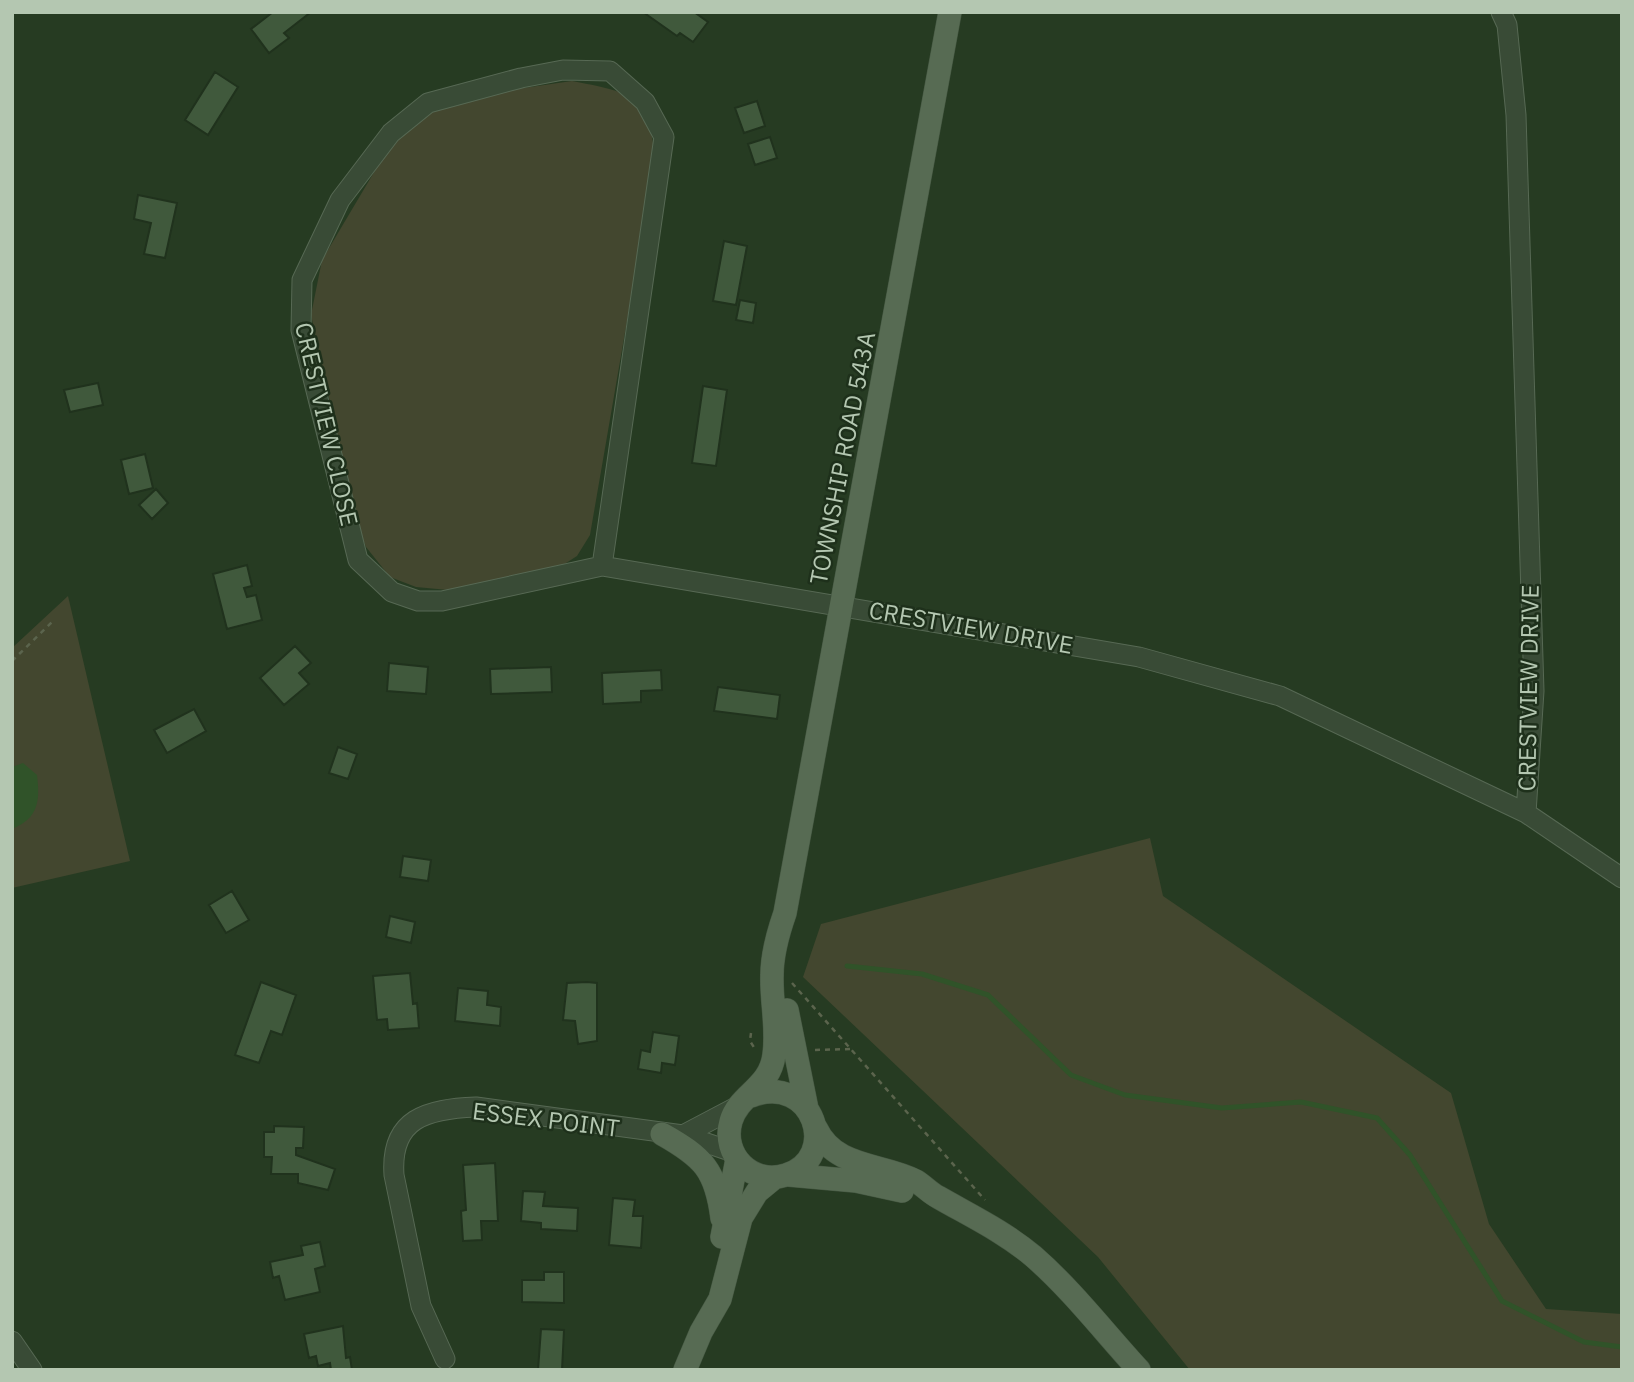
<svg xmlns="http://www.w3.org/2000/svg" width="1634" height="1382" font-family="'IBM Plex Sans',sans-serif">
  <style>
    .green { fill: #43472f }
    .water { fill: #305329 }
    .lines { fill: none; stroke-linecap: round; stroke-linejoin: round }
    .stream { stroke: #305329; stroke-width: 5 }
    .building { fill: #40593c; stroke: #20321d; stroke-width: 2 }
    .minor-casing { stroke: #576954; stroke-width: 21 }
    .major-casing { stroke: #455742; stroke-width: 24 }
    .path { stroke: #5b644d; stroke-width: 2.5; stroke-dasharray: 5 5; stroke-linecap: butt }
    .minor { stroke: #394b36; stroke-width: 19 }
    .major { stroke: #576b53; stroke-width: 23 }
    .labels { text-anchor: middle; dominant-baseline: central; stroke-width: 5; stroke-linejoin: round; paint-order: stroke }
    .street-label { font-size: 24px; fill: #b4c7b1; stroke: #1e301b }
  </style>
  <rect width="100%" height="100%" fill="#263b22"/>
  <path class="green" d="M572,81C629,92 650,94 655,159L590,535L577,556L552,572L448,590L416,587L390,577L366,547L356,522L311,315L322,260L389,147L435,110L481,94Z
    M68,596L130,861L12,888V648Z
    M1150,838L1163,896L1451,1093L1489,1224L1546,1309L1622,1314V1370H1190L1098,1257L803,977L821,924Z"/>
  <path class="water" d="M23,763L37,775C40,800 39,818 12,829V767Z"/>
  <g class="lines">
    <path class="stream" d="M847,966L922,974L988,995L1071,1075L1125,1095L1222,1108L1301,1102L1377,1118L1410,1155L1502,1301L1584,1342L1622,1347"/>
  </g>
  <path class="building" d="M273,12H311L284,33L289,38L269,53L251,29Z
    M643,12H694L708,22L693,42L680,33L677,36Z
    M215,72L238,87L208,135L185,120Z
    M757,101L765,126L744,133L735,108Z
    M770,137L777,158L755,165L748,144Z
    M138,195L177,203L165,258L144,254L151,223L134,219Z
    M724,241L747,246L736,305L713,301Z
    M740,300L756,303L753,323L736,320Z
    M98,383L103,405L70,412L64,390Z
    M703,386L727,390L716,466L692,463Z
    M145,454L153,488L129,494L121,460Z
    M156,489L168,503L152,519L139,505Z
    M247,565L252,586L244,588L247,597L256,595L262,620L227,629L213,574Z
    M295,646L311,663L299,673L309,684L284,705L260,678Z
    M389,663L428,667L426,694L387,691Z
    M551,667L552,692L491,694L490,669Z
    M661,670L662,690L641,691V702L603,704L602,673Z
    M718,687L780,695L777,719L714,711Z
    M194,709L206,731L167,753L154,730Z
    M338,747L357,754L348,779L329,773Z
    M403,856L431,860L428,881L400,877Z
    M232,891L249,920L226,933L209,905Z
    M390,916L415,922L411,943L386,937Z
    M410,973L413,1004L417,1003L419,1028L388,1030L387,1019L377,1020L373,976Z
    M261,982L296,995L282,1035L271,1031L259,1063L235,1055Z
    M587,982L597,983V1041L578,1044L575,1021L563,1020L567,983Z
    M458,988L488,991L487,1005L501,1007L500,1026L455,1021Z
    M653,1032L679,1036L675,1065L662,1063L661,1073L638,1069L641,1050L650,1052Z
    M274,1126L304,1127L303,1148H296V1155L335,1169L328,1190L298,1183V1174H271L272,1157H264V1132H274Z
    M495,1163L498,1221H481L482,1240L463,1241L461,1211L466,1210L463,1165Z
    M523,1191L545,1192L543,1206L578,1208L577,1231L541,1229V1223L521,1221Z
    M613,1198L635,1200L633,1216H643L641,1248L609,1245Z
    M320,1242L325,1266L315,1269L320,1292L285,1300L279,1276L273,1278L270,1262L303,1255L301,1246Z
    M544,1272H564V1303L522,1302V1280H544Z
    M343,1326L346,1358L350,1357L352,1370H331L330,1363L318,1366L316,1356L309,1358L304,1334Z
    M541,1329L564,1330L562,1370H538Z"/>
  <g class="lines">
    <defs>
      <path id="minor" d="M1501,12L1507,25L1516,115L1534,691L1526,813
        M602,566L664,137L645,102L610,71L563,70L521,78L428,103L391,133L340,200L302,280L301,330L358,560L392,592L418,601H442L602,566L1139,657L1280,696L1526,813L1622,878
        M683,1135L740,1105
        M12,1341L32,1370
        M445,1359L421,1306L394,1175C390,1118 427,1109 476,1107L683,1135L733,1152"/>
      <path id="major" d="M787,1010L807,1109
        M751,1096C814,1072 841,1158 786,1175C752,1186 721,1155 731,1121C739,1094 770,1088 774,1055C778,1028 771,1002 772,975C772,954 778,933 785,913L950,12
        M816,1128C835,1169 882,1163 916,1181C924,1186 930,1193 938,1197C971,1216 1003,1231 1033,1256C1072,1290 1104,1332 1139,1370
        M662,1134C703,1157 716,1170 722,1218
        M789,1175L856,1181L902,1191
        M722,1237L737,1159
        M685,1370L701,1332L720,1299L741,1218L757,1192L774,1178"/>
    </defs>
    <use href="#minor" class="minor-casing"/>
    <use href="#major" class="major-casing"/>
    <path class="path" d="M12,661L53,621
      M792,983L985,1200
      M751,1033L750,1041L755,1049
      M815,1050L850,1049"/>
    <use href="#minor" class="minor"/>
    <use href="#major" class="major"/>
  </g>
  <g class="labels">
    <g class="street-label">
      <text transform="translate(327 424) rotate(77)">CRESTVIEW CLOSE</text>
      <text transform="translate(842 458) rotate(-79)">TOWNSHIP ROAD 543A</text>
      <text transform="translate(971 627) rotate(10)">CRESTVIEW DRIVE</text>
      <text transform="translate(1528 688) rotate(-89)">CRESTVIEW DRIVE</text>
      <text transform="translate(546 1119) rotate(7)">ESSEX POINT</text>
    </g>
  </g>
  <rect width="1634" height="1382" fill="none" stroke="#b4c7b1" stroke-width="28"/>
</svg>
